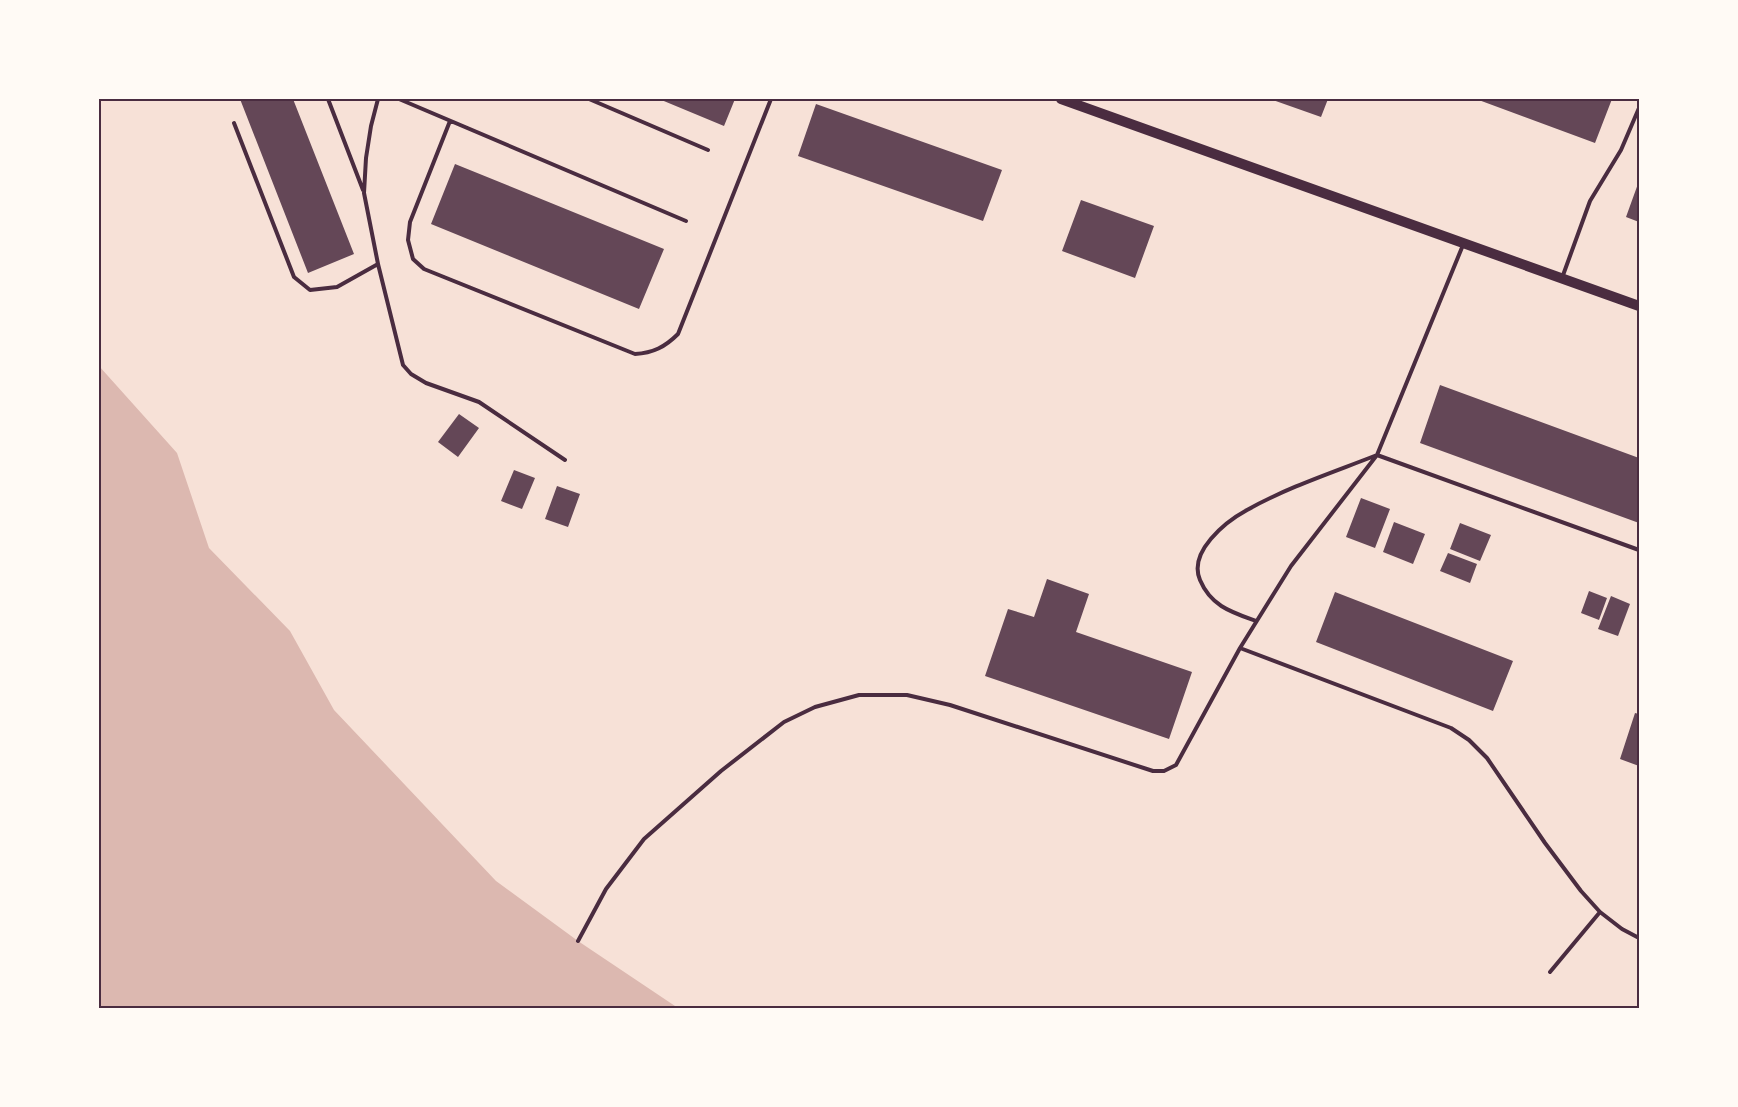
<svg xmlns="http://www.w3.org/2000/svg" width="1738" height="1107" font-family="'Times New Roman',serif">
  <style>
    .water { fill: #dcb8b0 }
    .building { fill: #644757 }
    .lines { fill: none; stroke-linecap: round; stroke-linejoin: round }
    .service { stroke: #4a2c40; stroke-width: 4 }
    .secondary { stroke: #4a2c40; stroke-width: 10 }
    .neatline { fill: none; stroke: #4a2c40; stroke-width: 2 }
  </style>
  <rect width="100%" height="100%" fill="#f7e1d7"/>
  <path class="water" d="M99,366L177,453L209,548L290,631L334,710L496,881L578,941L678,1008H99Z"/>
  <path class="building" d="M240,99H293L354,254L308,273Z
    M659,99H735L724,126Z
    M1270,99H1328L1321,117Z
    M1476,99H1612L1595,143Z
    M816,104L1002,170L983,221L798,156Z
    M455,164L664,249L639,309L431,224Z
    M1639,181V222L1626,217Z
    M1081,200L1154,226L1135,278L1062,251Z
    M1440,385L1639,458V523L1420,443Z
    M459,414L479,428L458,457L438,442Z
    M514,470L535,478L522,509L501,501Z
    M557,486L580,494L568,527L545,519Z
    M1361,498L1390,509L1375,548L1346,537Z
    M1394,522L1425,534L1413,564L1383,552Z
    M1460,523L1491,535L1480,561L1450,549Z
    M1448,553L1477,564L1470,583L1440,571Z
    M1047,579L1089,594L1076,632L1192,672L1169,739L985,676L1008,609L1034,617Z
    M1589,591L1607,598L1599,620L1581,613Z
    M1335,592L1513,661L1493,711L1316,642Z
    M1611,596L1630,604L1618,636L1598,629Z
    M1635,713L1639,714V766L1620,759Z"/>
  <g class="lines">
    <path class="service" d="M328,99L363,190
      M378,99L371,126L366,158L364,193L378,264L403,365L411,374L426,383L479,402L565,460
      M399,99L686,221
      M589,99L708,150
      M450,121L410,222L408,240L413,259L424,269L635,354C653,353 665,347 678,334L771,99
      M234,123L294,277L310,290L337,287L378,264
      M1562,278L1590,201L1621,150L1639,108
      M1256,621C1231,612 1211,606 1200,580C1188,552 1225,522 1247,510C1288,487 1334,472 1377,455L1639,550
      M1240,648L1451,728L1469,740L1487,758L1545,843L1581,891L1600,912L1622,929L1639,938
      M578,941L606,889L644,839L721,771L784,722L815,707L859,695H907L950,705L1153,771H1164L1176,765L1240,648L1291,566L1377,455L1463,245
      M1550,972L1600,912"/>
    <path class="secondary" d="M1061,99L1639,306"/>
  </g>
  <rect width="1738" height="1107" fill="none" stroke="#fffaf5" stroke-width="200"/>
  <rect x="100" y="100" width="1538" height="907" class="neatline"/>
</svg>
